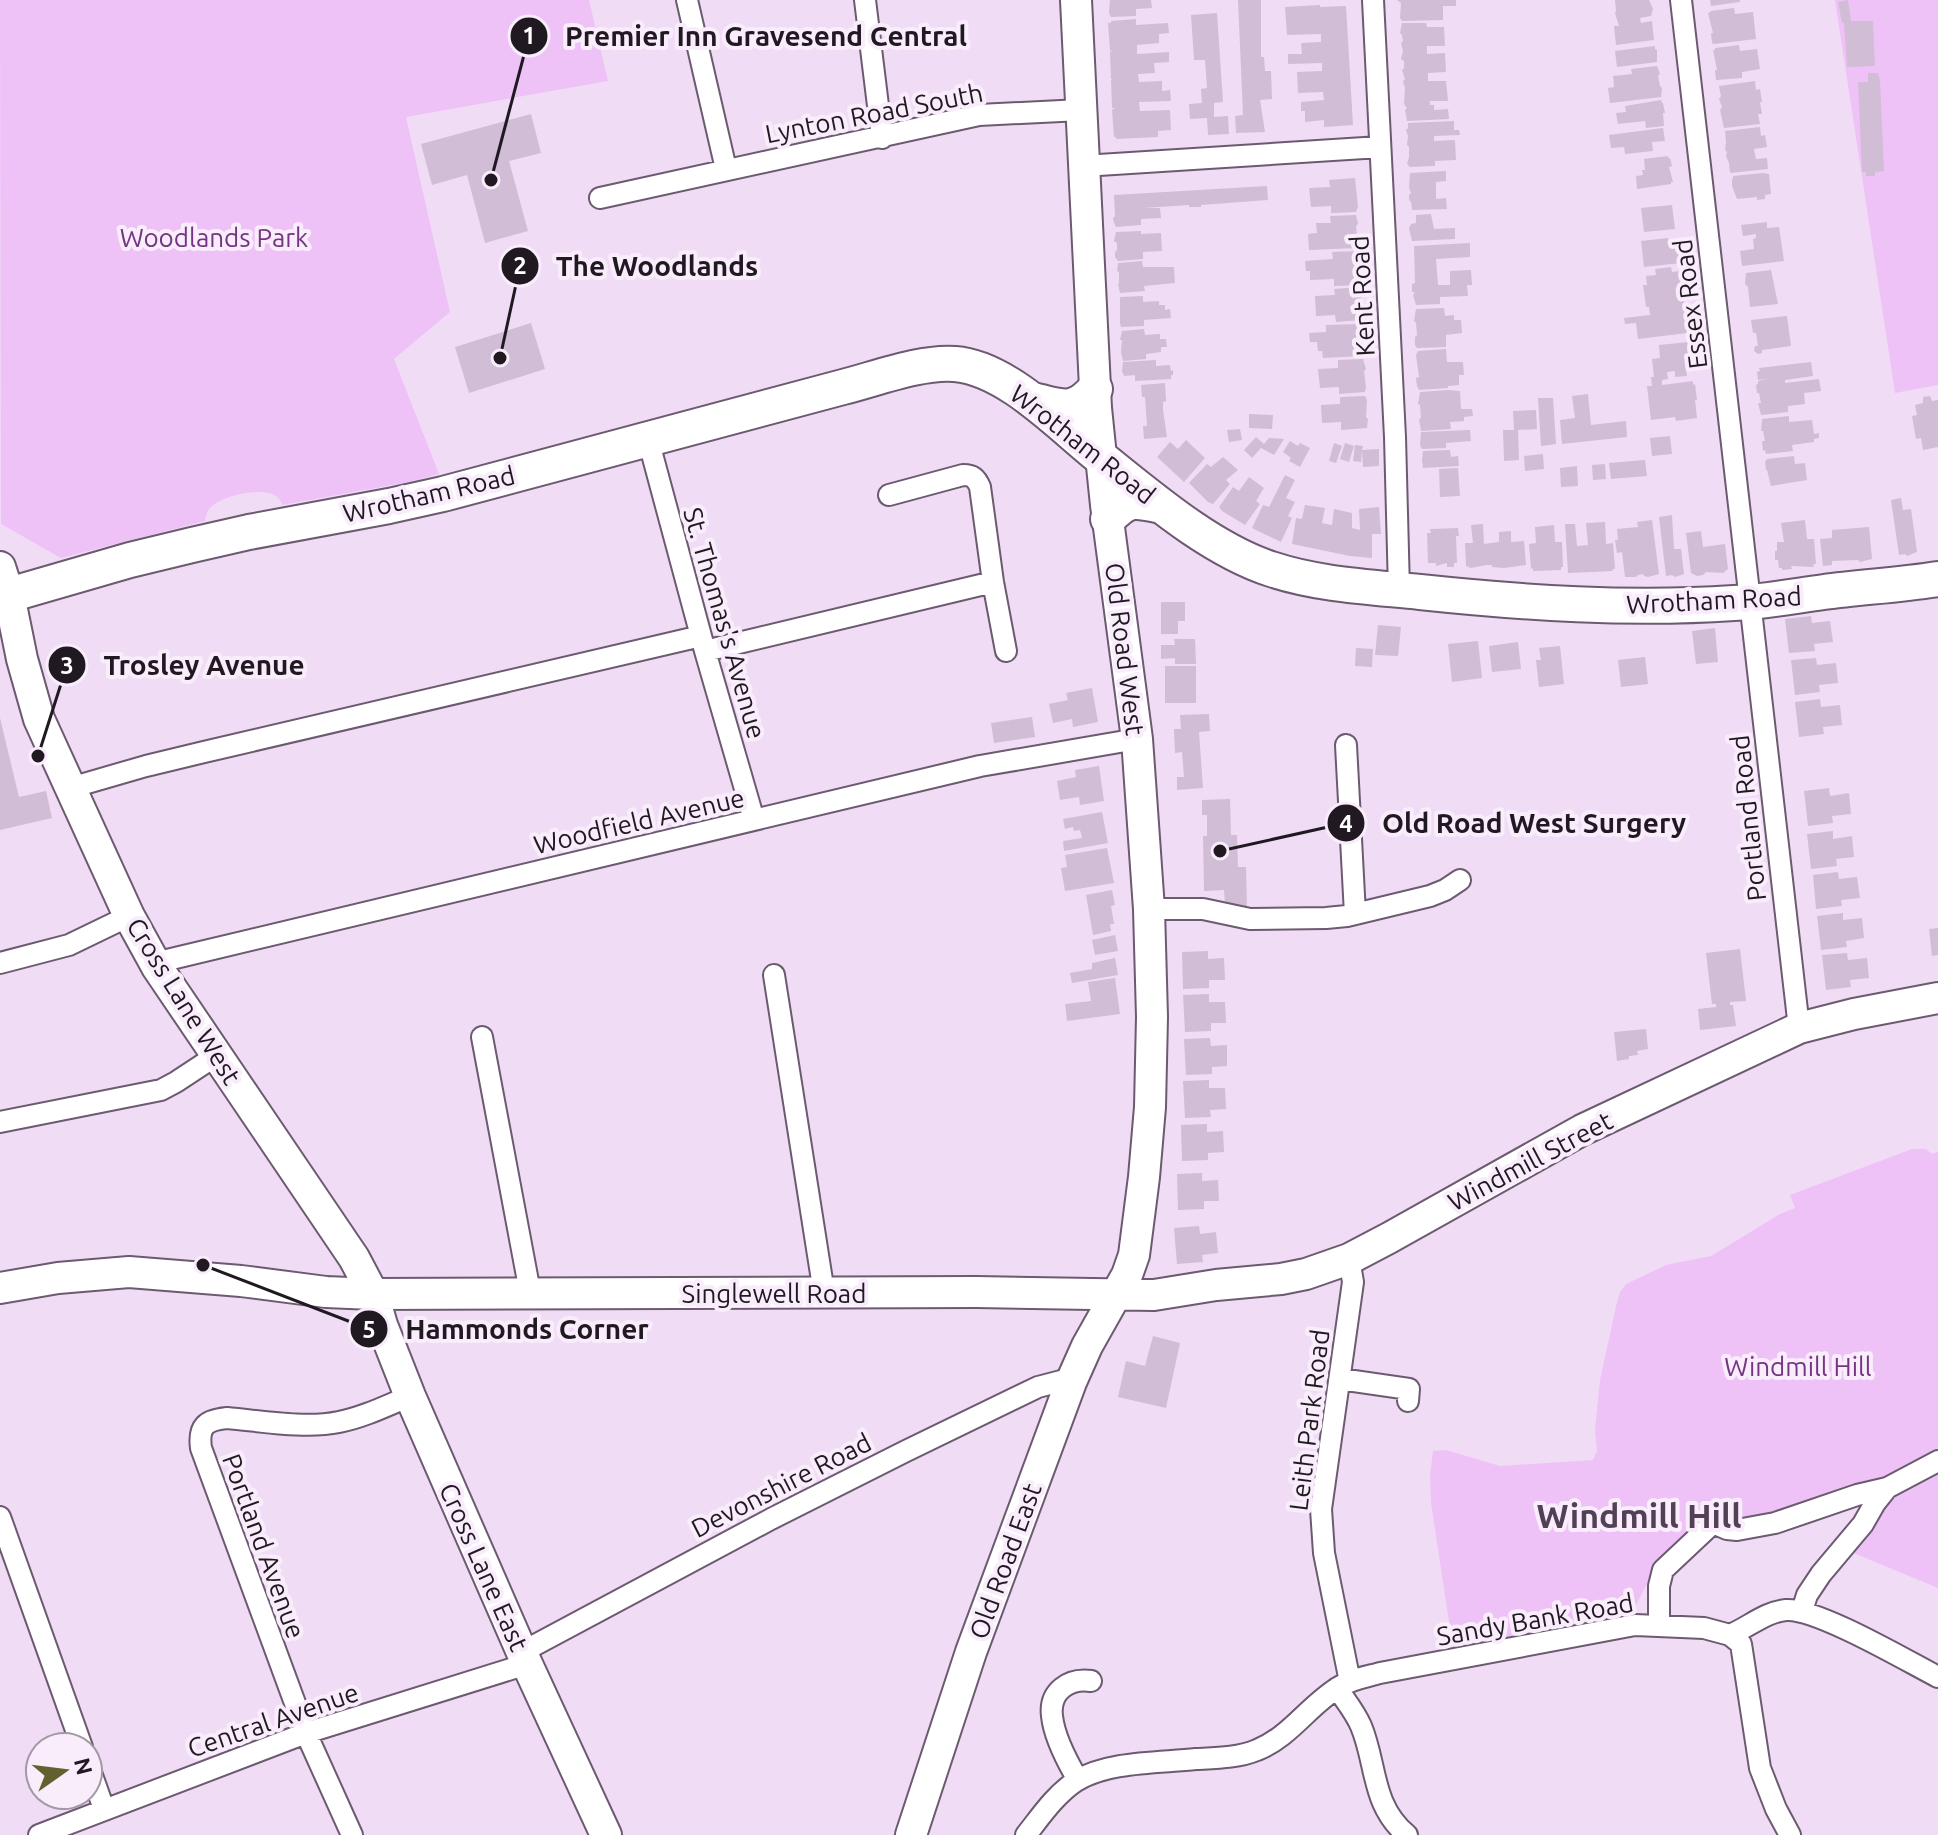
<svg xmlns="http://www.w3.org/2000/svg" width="1938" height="1835" font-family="Ubuntu,sans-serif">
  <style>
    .green { fill: #eec2f7 }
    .building { fill: #d1bdd6 }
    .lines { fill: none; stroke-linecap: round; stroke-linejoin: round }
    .street-casing { stroke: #6c5a70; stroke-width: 24 }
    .secondary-casing { stroke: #6c5a70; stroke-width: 34 }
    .primary-casing { stroke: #6c5a70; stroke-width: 38 }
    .street { stroke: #fff; stroke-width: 20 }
    .secondary { stroke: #fff; stroke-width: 30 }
    .primary { stroke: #fff; stroke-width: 34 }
    .labels { text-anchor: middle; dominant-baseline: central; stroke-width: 8; stroke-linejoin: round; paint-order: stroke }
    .street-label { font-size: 26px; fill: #211922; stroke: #f9edfc }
    .park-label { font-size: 26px; fill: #753583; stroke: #f9edfc }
    .district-label { font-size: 34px; font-weight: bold; fill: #524156; stroke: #f9edfc }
    .leader { fill: none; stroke: #211922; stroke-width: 3 }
    .callout-dot { fill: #211922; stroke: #f9edfc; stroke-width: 3 }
    .mark-label { font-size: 24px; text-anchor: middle; font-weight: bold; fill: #fff }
    .callout-label { font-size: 28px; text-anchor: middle; font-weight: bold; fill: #211922; stroke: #f9edfc; stroke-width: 8; stroke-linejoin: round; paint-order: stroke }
  </style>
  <rect width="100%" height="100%" fill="#f1dcf6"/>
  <path class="green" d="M0,0H589L608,81L406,117L450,312L394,359L439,474L409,482L282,505C280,500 280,498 274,495C261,487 220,496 210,508C207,511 206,516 205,521L61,558L1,524Z
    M1835,0H1938V385L1895,393Z
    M1912,1149H1926L1932,1154L1938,1152V1456L1847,1496L1734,1523L1728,1512L1716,1507L1695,1534L1651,1576L1633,1611L1629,1615L1609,1619L1607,1600L1581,1603L1584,1624L1453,1648L1431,1503L1430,1476L1433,1451L1446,1450L1500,1466L1593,1460L1597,1451L1595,1430L1600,1380L1617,1302L1620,1292L1626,1284L1666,1265L1711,1256L1780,1214L1795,1208L1790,1195Z
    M1938,1472V1588L1851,1552L1890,1500L1898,1493Z"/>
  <path class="building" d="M1110,0H1151L1152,8L1136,9V16L1111,17L1109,13Z
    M1238,0H1261V57H1264L1265,71H1271L1272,99L1260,100L1265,132L1236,133L1235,116L1243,115Z
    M1397,0H1456V6H1443V20L1402,21L1400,18L1401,3Z
    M1615,0H1649L1653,9L1651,16L1640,18L1641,23L1652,21L1654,40L1616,45L1614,26H1619L1615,13L1616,11Z
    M1710,0H1740V2L1711,6Z
    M1848,0L1851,21H1873L1875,66L1847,67L1844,23H1842L1838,2Z
    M1320,5V7L1346,6L1353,125L1324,127V120L1305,122V111H1301V102L1324,100L1323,92L1298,93L1297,72L1322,71V63L1288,64V54H1302L1301,43L1321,42V34L1287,35L1285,7Z
    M1734,8L1735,14L1753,12L1756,39L1714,44L1712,43L1711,33H1713L1708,13L1711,12L1710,11Z
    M1217,13L1223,102L1214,103V117L1228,116L1229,134L1208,135L1207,118L1190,119L1189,104L1202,103L1201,89L1207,88L1205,60H1194L1191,15Z
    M1136,19V25L1168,23L1169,33L1159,34V43L1137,45V54L1169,52V62L1154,63L1155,73L1138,74L1139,82L1162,81V91L1170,90L1171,101L1139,102L1140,111L1170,110L1171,130L1158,131V137L1116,139V137H1114L1112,110L1115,108H1112L1111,80L1113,79H1111L1110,52L1112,51L1110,50L1108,23H1111V21Z
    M1402,23H1426L1427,27H1444L1445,46H1427V54L1445,53L1446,72L1428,73V81H1446L1448,101H1430V105H1434V110L1448,109L1449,119L1407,121L1405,110L1407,108L1404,104L1405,88L1403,81L1405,79L1402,70L1404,68V61L1401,59L1403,51L1401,43L1403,41L1402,35L1400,33Z
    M1739,45L1740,51L1757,49L1760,69L1742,72V78L1716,80L1715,70H1717L1713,50H1715V48Z
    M1655,46V49L1657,50V62L1617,67L1615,51Z
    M1657,66L1660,74L1658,76L1660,86L1662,88L1661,97L1610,103L1608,88L1614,87L1613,76L1632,74L1631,69Z
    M1868,73H1878L1880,81L1884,171L1875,172V176H1866V172H1862L1858,82H1868Z
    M1755,81L1756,90L1760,89L1762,102H1760L1762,114H1758L1760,124L1724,128L1720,110L1722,107L1719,99L1721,96L1719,86Z
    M1661,100L1662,103H1663L1665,113H1663L1664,126L1646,128L1645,121L1618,124L1616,113L1626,112L1625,106Z
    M531,114L541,153L509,161L528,231L485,243L467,175L432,185L421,144Z
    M1454,121V130H1459L1460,135L1434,136V141L1455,140L1456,160L1435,161V166L1410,167L1407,164L1409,157V147L1407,145L1408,136L1406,130L1408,128V123Z
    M1760,127L1761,136L1765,135L1767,147L1754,149L1756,159L1767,158L1768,169L1730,173L1729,163L1726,156L1727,152L1725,150L1726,142L1725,131Z
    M1663,128L1665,141L1652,142L1653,151L1625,154L1624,147L1611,148L1609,135Z
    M1668,156V158H1670L1672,166L1669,167L1673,182H1671V184L1637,189L1636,176L1643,175L1642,170H1645L1644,159Z
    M1446,171V181L1436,182V199L1446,198L1447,209L1412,210L1411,202L1409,200V195L1411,193L1409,188L1410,173Z
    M1763,173L1769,174L1771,194L1765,195V199L1757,200V197L1737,199L1732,186V179H1733V176Z
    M1355,178L1358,207L1356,212L1331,213V206L1311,207L1309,188L1330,187L1329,180Z
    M1267,186L1268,200L1201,205V207H1189V205L1144,208H1160L1161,218L1141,219V225L1116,227L1114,223L1113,218L1115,216L1114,195Z
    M1672,205L1675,229L1644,232L1641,208Z
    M1431,214L1434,229L1455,228V239L1412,241L1409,228L1411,224L1416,223V215Z
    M1356,215L1358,224L1356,226L1357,236L1360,238L1358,248L1309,250L1308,234L1317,233L1316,223H1331L1330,216Z
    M1767,222V228L1779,227L1784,261L1742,266L1740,251L1754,249L1753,239L1756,238V234L1743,236L1741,225Z
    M1141,231V234L1161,233L1162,251L1143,252V259L1118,261L1115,257V252L1117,250V243L1114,241L1116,232Z
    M1668,238V240L1678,239L1681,258V263L1644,267L1641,241Z
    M1470,243V257L1436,259L1438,285H1450V271L1471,270L1472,285H1467L1468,296L1440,297V304L1416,305L1413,295L1415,292H1412V284L1415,283L1414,246Z
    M1358,251L1360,261L1359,263V274L1361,280L1359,285L1334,286V279L1310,280V271H1306L1305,261L1333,259L1332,252Z
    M1142,261L1143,267H1174L1175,283L1144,286L1145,291L1120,293L1118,284L1119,283V272L1117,271L1118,263Z
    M1671,267L1672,272L1680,271L1686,320L1688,321L1687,333L1638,339L1636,323L1625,324L1624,318L1650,315L1649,307H1646L1643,285H1647L1646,276L1656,275L1655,269Z
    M1771,270L1778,304L1750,307L1748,287L1745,284L1746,273Z
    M1360,287L1362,297L1360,299L1361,309L1363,315L1362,320L1336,322L1335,315L1316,316L1315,296L1335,295L1334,289Z
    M1143,296V302L1159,301V305H1165V310L1170,309L1171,318L1144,320V326L1121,327L1120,323V297Z
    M1444,308L1445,316L1454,315V320H1461L1462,333L1446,335V347L1417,348L1415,345V337L1417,335L1416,323L1414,321L1416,309Z
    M1787,316L1791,346L1762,350V353L1758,354L1754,351L1755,346H1758L1756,333H1753L1751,320Z
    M531,323L545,369L469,393L455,347Z
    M1361,324L1364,333L1363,356L1323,358L1322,351H1318L1317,342H1310L1309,333L1326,332V325Z
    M1144,329L1145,335L1160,334V339H1166L1167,347H1161V352L1146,354V359L1123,361L1121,352L1122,340H1120L1122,331Z
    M1688,342L1691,353L1690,354L1692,369L1686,370L1687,376L1675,377V371L1667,372L1668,379L1662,380V385L1693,381V385L1695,384L1697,400H1695L1697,418L1676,421L1675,417L1651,420L1647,386H1652L1651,377H1654L1652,359L1660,358L1659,345Z
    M1446,349L1447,362H1463L1464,375H1459V385L1448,386V388L1419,390L1417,386L1416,378L1419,377L1416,355L1418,351Z
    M1363,359L1366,369L1364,371L1366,387L1365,392L1339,394V387L1320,388L1318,369L1338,368V360Z
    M1156,360V366L1170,365L1171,371L1173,370V375H1171V379L1135,381V375L1124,376L1122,371L1123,362Z
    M1811,362L1813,376L1785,380V383L1819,379L1821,391L1804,393L1805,404L1788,406V412L1761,415L1758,403H1761L1759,393H1757L1756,385L1758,384V381L1768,379L1758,380L1757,372L1760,371L1759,368Z
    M1165,383L1166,401L1163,402V410L1167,437L1144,439L1143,426H1147L1145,397H1142L1141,385Z
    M1448,390L1460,391L1461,409H1472L1473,416L1464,417V421L1450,422L1451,429L1421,431L1419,419L1421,418L1420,405L1418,404L1420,392Z
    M1588,394L1591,425L1626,421L1627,437L1562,444L1560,420L1575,418L1572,396Z
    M1365,396L1367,400L1366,417L1368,419L1367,428L1341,430V422L1322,423L1321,405L1340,404V397Z
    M1930,396L1932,401L1938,400V447L1923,450L1921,438L1916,439L1912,416L1917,415L1915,405L1923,403V397Z
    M1538,398H1553L1556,444L1541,446Z
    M1536,410L1537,429L1518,430L1519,460L1504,461L1503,430H1514L1513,411Z
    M1249,414L1273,415L1272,429L1249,428Z
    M1789,416V422L1812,420L1814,434L1819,433V438L1814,439V442L1792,445L1793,451L1766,454L1765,450L1763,451L1762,441H1765L1763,431H1761L1762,419Z
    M1240,429L1242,440L1229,442L1227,430Z
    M1470,430L1471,441L1446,443V448L1422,449L1420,445L1421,432Z
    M1670,436L1672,454L1652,456L1650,438Z
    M1256,437L1264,444L1269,438L1284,439L1274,455L1261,448L1252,458L1244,450Z
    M1186,440L1205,458L1184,482L1157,457L1170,442L1178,449Z
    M1290,441L1298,446L1300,443L1310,448L1300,467L1289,461L1291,458L1283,452Z
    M1334,443L1342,446L1336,463L1329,461Z
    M1345,443L1354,446L1349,462L1340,459Z
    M1355,445L1363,446L1362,450L1379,449V466L1363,467L1362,450L1361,462L1353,461Z
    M1450,450L1451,457L1458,456L1459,466L1423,468L1422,461L1423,451Z
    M1543,454L1544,469L1525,471L1524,456Z
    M1794,456L1795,464L1805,463L1807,480L1771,486L1767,470H1766L1765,462L1767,459Z
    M1223,457L1238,470L1226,480L1230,484L1213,504L1208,502L1189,483L1207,464L1211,467Z
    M1645,460L1647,476L1611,479L1609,463Z
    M1605,464L1606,479L1593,480L1592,465Z
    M1577,466L1578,486L1561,487L1560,468Z
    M1458,468L1460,496L1440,497L1439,469Z
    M1285,475L1295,480L1286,498L1295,502L1288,516L1292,518L1281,542L1252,528L1263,505L1269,507Z
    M1249,477L1264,488L1256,501L1260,504L1245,525L1222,511L1219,507L1233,487L1239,491Z
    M1901,498L1903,510L1911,509L1917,552L1907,556L1905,554L1899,555L1891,500Z
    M1305,505L1325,508L1322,523L1326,524L1332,525L1334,509L1352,513V528L1360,530L1359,509L1379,507L1381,534H1372V558L1350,556L1292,544L1296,518L1302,519Z
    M1672,515L1674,549H1681L1684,574L1675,577L1672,575L1666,576L1659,517Z
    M1652,520L1659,574L1648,577L1644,576L1643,574L1638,575L1636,577H1625L1622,552L1617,553L1615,540H1618L1617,529L1638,527L1637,522Z
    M1805,520L1807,539H1814L1816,564H1813L1814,567L1791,566L1792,569L1782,570V568H1779L1778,560H1775V551H1777V542H1784L1781,523Z
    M1605,522L1606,544L1613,543L1615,569H1612L1613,571L1568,573L1565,524H1575L1577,546L1588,545L1586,523Z
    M1483,524L1484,544L1499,542V532L1511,531V542L1524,541L1526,565L1504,568L1492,567V565H1486L1471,568L1466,566L1465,543H1473L1471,525Z
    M1554,525L1555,542H1562L1563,567H1561V570L1533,571V568L1531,569L1529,544L1536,543L1535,527Z
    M1869,527L1872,559L1860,562L1858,560L1832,561V565L1823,566L1820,539L1832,538V530Z
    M1458,528L1459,536H1456L1457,563H1454V567H1447V563L1436,566V563H1428L1427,533H1431L1430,529Z
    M1701,531L1703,547L1725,544L1728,569L1723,573L1706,572L1703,575L1697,576L1691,573L1686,533Z
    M1161,602H1185V621H1178V634H1161Z
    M1811,616L1812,623L1830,621L1833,642L1814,644L1815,651L1789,653L1785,619Z
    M1378,625L1401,627L1398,656L1375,655Z
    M1715,628L1718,662L1696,664L1692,631Z
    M1174,639H1195L1196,664H1175V658L1161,659V645H1175Z
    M1478,641L1482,678L1452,682L1448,644Z
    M1518,642L1521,669L1492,672L1489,646Z
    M1560,646L1564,684L1539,687L1536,660H1541L1539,648Z
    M1356,648L1373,649L1372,667L1355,666Z
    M1645,657L1648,684L1621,687L1618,660Z
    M1816,658L1817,665L1836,663L1838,683L1819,685L1820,692L1795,695L1791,660Z
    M1165,666H1196V703H1165Z
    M1092,688L1098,722L1073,727L1072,719L1053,723L1049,704L1068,700L1066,693Z
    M1820,699L1821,707L1840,705L1842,725L1823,727L1824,734L1799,737L1795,702Z
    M1209,714L1210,731L1199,732L1203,788L1177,790V777H1184L1182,752L1175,753L1174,729H1181L1180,715Z
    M1032,717L1035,737L994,743L991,723Z
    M0,718L19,797L46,791L52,818L0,830Z
    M1099,766L1104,801L1080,805L1079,797L1060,800L1057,781L1076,777L1075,770Z
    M1829,788L1830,796L1849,793L1851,814L1832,816L1833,823L1808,826L1804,791Z
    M1230,799L1231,835H1237L1238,867H1246L1247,909L1225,904L1224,890L1204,891L1203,836H1207V815H1202V800Z
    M1102,812L1108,843L1064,851L1063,841L1082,838L1080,830L1074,831L1073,827L1065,829L1063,819Z
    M1833,831V839L1852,836L1854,857L1836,859L1837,866L1811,869L1807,834Z
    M1107,848L1114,883L1065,891L1061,868L1067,867L1065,855Z
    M1838,872L1839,879L1857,877L1860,898L1841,900L1842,906L1816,909L1813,875Z
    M1112,890L1115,905L1111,906L1114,924H1110L1111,931L1093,935L1086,895Z
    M1843,913V920L1862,918L1864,938L1846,941L1847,947L1821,950L1817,916Z
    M1938,928V955L1932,956L1929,929Z
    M1115,935L1118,951L1095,955L1092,940Z
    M1740,949L1746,1001L1730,1002V1005H1733L1736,1026L1700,1030L1698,1009L1716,1007V1004H1712L1706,953Z
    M1208,951V959L1224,958L1225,980H1209V988L1183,989L1182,952Z
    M1847,953L1848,960L1867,958L1869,978L1850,980L1851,987L1826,990L1822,955Z
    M1115,958L1118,975L1072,983L1070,973L1092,969V963Z
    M1115,978L1120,1014L1067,1021L1065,1004L1091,1001L1088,982Z
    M1209,994V1002H1225L1226,1023H1211V1031L1185,1032L1183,995Z
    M1646,1029L1648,1049L1637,1051L1638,1055L1629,1056V1059L1617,1061L1614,1032Z
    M1210,1038L1211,1046L1227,1045V1066L1212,1067V1074L1186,1075L1184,1039Z
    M1209,1080V1088H1225L1226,1109L1210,1110L1211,1117L1185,1118L1183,1081Z
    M1207,1124V1132L1223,1131L1224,1152L1208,1153V1160L1182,1161L1181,1125Z
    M1202,1173V1181L1218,1180L1219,1201H1204V1209L1178,1210L1177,1174Z
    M1199,1226L1200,1234L1216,1232L1218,1253L1202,1255L1203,1262L1177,1264L1174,1228Z
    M1153,1336L1180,1343L1166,1408L1118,1397L1126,1361L1145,1366Z"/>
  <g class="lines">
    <defs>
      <path id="street" d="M687,0L726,169
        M865,0L882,138
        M1373,0L1395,437L1399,590
        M1681,0L1799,1028
        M1083,166L1380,147
        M600,198L979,115L1081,110
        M648,439L705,651L754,820
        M889,495L963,475C973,475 976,478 980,487L993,582L1006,651
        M705,651L993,582
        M1346,745L1355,914
        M70,788L146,766L204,752L701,636
        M1149,909H1203L1250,919L1326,918L1347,916L1430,896L1445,890L1460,880
        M0,963L69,945L129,916
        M157,967L167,960L980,766L1137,739
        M774,975L824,1293
        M482,1037L530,1292
        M0,1122L161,1090L176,1082L217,1055
        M1349,1259L1353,1282L1321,1509L1324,1553L1350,1682
        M1340,1379L1409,1389L1408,1401
        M0,1517L82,1747
        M1802,1611L1807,1595L1821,1574L1863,1524L1875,1503L1887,1488
        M1659,1625V1586L1663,1570L1713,1523L1727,1529L1737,1530L1775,1523L1857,1495L1887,1488L1938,1461
        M1730,1635C1749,1627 1765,1612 1786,1610C1817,1608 1907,1661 1938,1677
        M522,1652L771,1519L906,1451L1038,1387L1061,1381L1071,1382
        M1337,1688C1345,1700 1355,1712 1361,1726C1377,1764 1371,1805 1407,1835
        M88,1764L104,1809
        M1078,1780C1068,1763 1054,1736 1052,1716C1049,1691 1069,1678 1091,1681
        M39,1835L306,1733L527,1664
        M352,1835L306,1733L201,1448C198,1426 206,1420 227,1418C262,1421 305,1429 339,1422C364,1417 386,1406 410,1396
        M1026,1835C1041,1816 1055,1795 1076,1781C1108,1761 1160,1763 1196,1759C1216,1758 1238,1758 1257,1750C1290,1737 1309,1705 1339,1687C1351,1679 1366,1677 1380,1673L1635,1625L1704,1628L1730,1635L1741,1644L1760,1768L1776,1809L1790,1835"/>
      <path id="secondary" d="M0,567L9,595L22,659L39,719L129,916L157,967L354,1258L373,1294L382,1325L410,1396L527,1664L606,1835
        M0,1288L58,1278L129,1272L241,1281L326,1292L373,1294L976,1292L1154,1295L1216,1285L1281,1279L1306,1274L1349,1259L1389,1238L1582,1130L1799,1028L1854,1014L1938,998
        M911,1835L971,1652L1071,1382L1087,1346L1127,1275L1134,1255L1144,1177L1150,1107L1152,1017L1149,909L1137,739L1106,505L1096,408L1076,0"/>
      <path id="primary" d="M1032,400C1062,406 1072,415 1095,389
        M1108,519C1129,498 1133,500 1161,506
        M0,596L9,595L130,560L192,545L249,532L389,506L443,494L843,387C875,379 922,361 955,364C1007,368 1061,426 1100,457C1150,497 1210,549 1271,569C1319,585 1371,587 1420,592C1524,603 1630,610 1734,603C1764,602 1794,596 1824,592C1862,587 1900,585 1938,579"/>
    </defs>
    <use href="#street" class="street-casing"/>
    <use href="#secondary" class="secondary-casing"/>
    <use href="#primary" class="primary-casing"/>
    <use href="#street" class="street"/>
    <use href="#secondary" class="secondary"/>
    <use href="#primary" class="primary"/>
  </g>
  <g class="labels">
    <g class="street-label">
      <text transform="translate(874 113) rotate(-11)">Lynton Road South</text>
      <text transform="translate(1362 296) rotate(-93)">Kent Road</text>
      <text transform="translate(1690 304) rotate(-97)">Essex Road</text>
      <text transform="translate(1083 444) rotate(38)">Wrotham Road</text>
      <text transform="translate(429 494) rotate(-13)">Wrotham Road</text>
      <text transform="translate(1714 600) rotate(-3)">Wrotham Road</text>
      <text transform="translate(725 623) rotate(74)">St. Thomas's Avenue</text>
      <text transform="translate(1125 649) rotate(83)">Old Road West</text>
      <text transform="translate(1748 818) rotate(-96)">Portland Road</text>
      <text transform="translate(639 821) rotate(-13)">Woodfield Avenue</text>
      <text transform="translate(184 1001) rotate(58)">Cross Lane West</text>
      <text transform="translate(1530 1161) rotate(-28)">Windmill Street</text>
      <text x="774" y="1293">Singlewell Road</text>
      <text transform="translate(1309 1420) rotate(-83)">Leith Park Road</text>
      <text transform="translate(781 1485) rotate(-27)">Devonshire Road</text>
      <text transform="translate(264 1546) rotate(70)">Portland Avenue</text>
      <text transform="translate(1005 1561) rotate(-70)">Old Road East</text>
      <text transform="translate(484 1567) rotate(66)">Cross Lane East</text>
      <text transform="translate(1535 1619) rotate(-10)">Sandy Bank Road</text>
      <text transform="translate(273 1720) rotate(-19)">Central Avenue</text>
    </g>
    <g class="park-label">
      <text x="214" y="237">Woodlands Park</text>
      <text x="1798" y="1366">Windmill Hill</text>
    </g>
    <g class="district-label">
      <text x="1639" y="1515">Windmill Hill</text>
    </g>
  </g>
  <path class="leader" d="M491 180L529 36M500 358L520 266M38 756L67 665M1220 851L1346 823M203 1265L369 1329"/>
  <g class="callout-dot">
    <circle cx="491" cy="180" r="8"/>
    <circle cx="500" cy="358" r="8"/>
    <circle cx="38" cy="756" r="8"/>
    <circle cx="1220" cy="851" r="8"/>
    <circle cx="203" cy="1265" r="8"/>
    <circle cx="529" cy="36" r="20"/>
    <circle cx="520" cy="266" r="20"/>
    <circle cx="67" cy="665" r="20"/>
    <circle cx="1346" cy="823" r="20"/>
    <circle cx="369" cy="1329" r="20"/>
  </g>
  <g class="mark-label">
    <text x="529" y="44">1</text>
    <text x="520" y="274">2</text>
    <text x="67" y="674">3</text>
    <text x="1346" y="832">4</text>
    <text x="369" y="1338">5</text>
  </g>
  <g class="callout-label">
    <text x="766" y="46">Premier Inn Gravesend Central</text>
    <text x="657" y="276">The Woodlands</text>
    <text x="204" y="675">Trosley Avenue</text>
    <text x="1534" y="833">Old Road West Surgery</text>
    <text x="527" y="1339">Hammonds Corner</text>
  </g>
  <g transform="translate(64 1771) rotate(76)"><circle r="38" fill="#f9edfc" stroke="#a398a5" stroke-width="2"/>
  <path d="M0-6L14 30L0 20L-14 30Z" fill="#60612e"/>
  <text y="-12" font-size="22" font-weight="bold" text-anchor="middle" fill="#211922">N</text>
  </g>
</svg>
